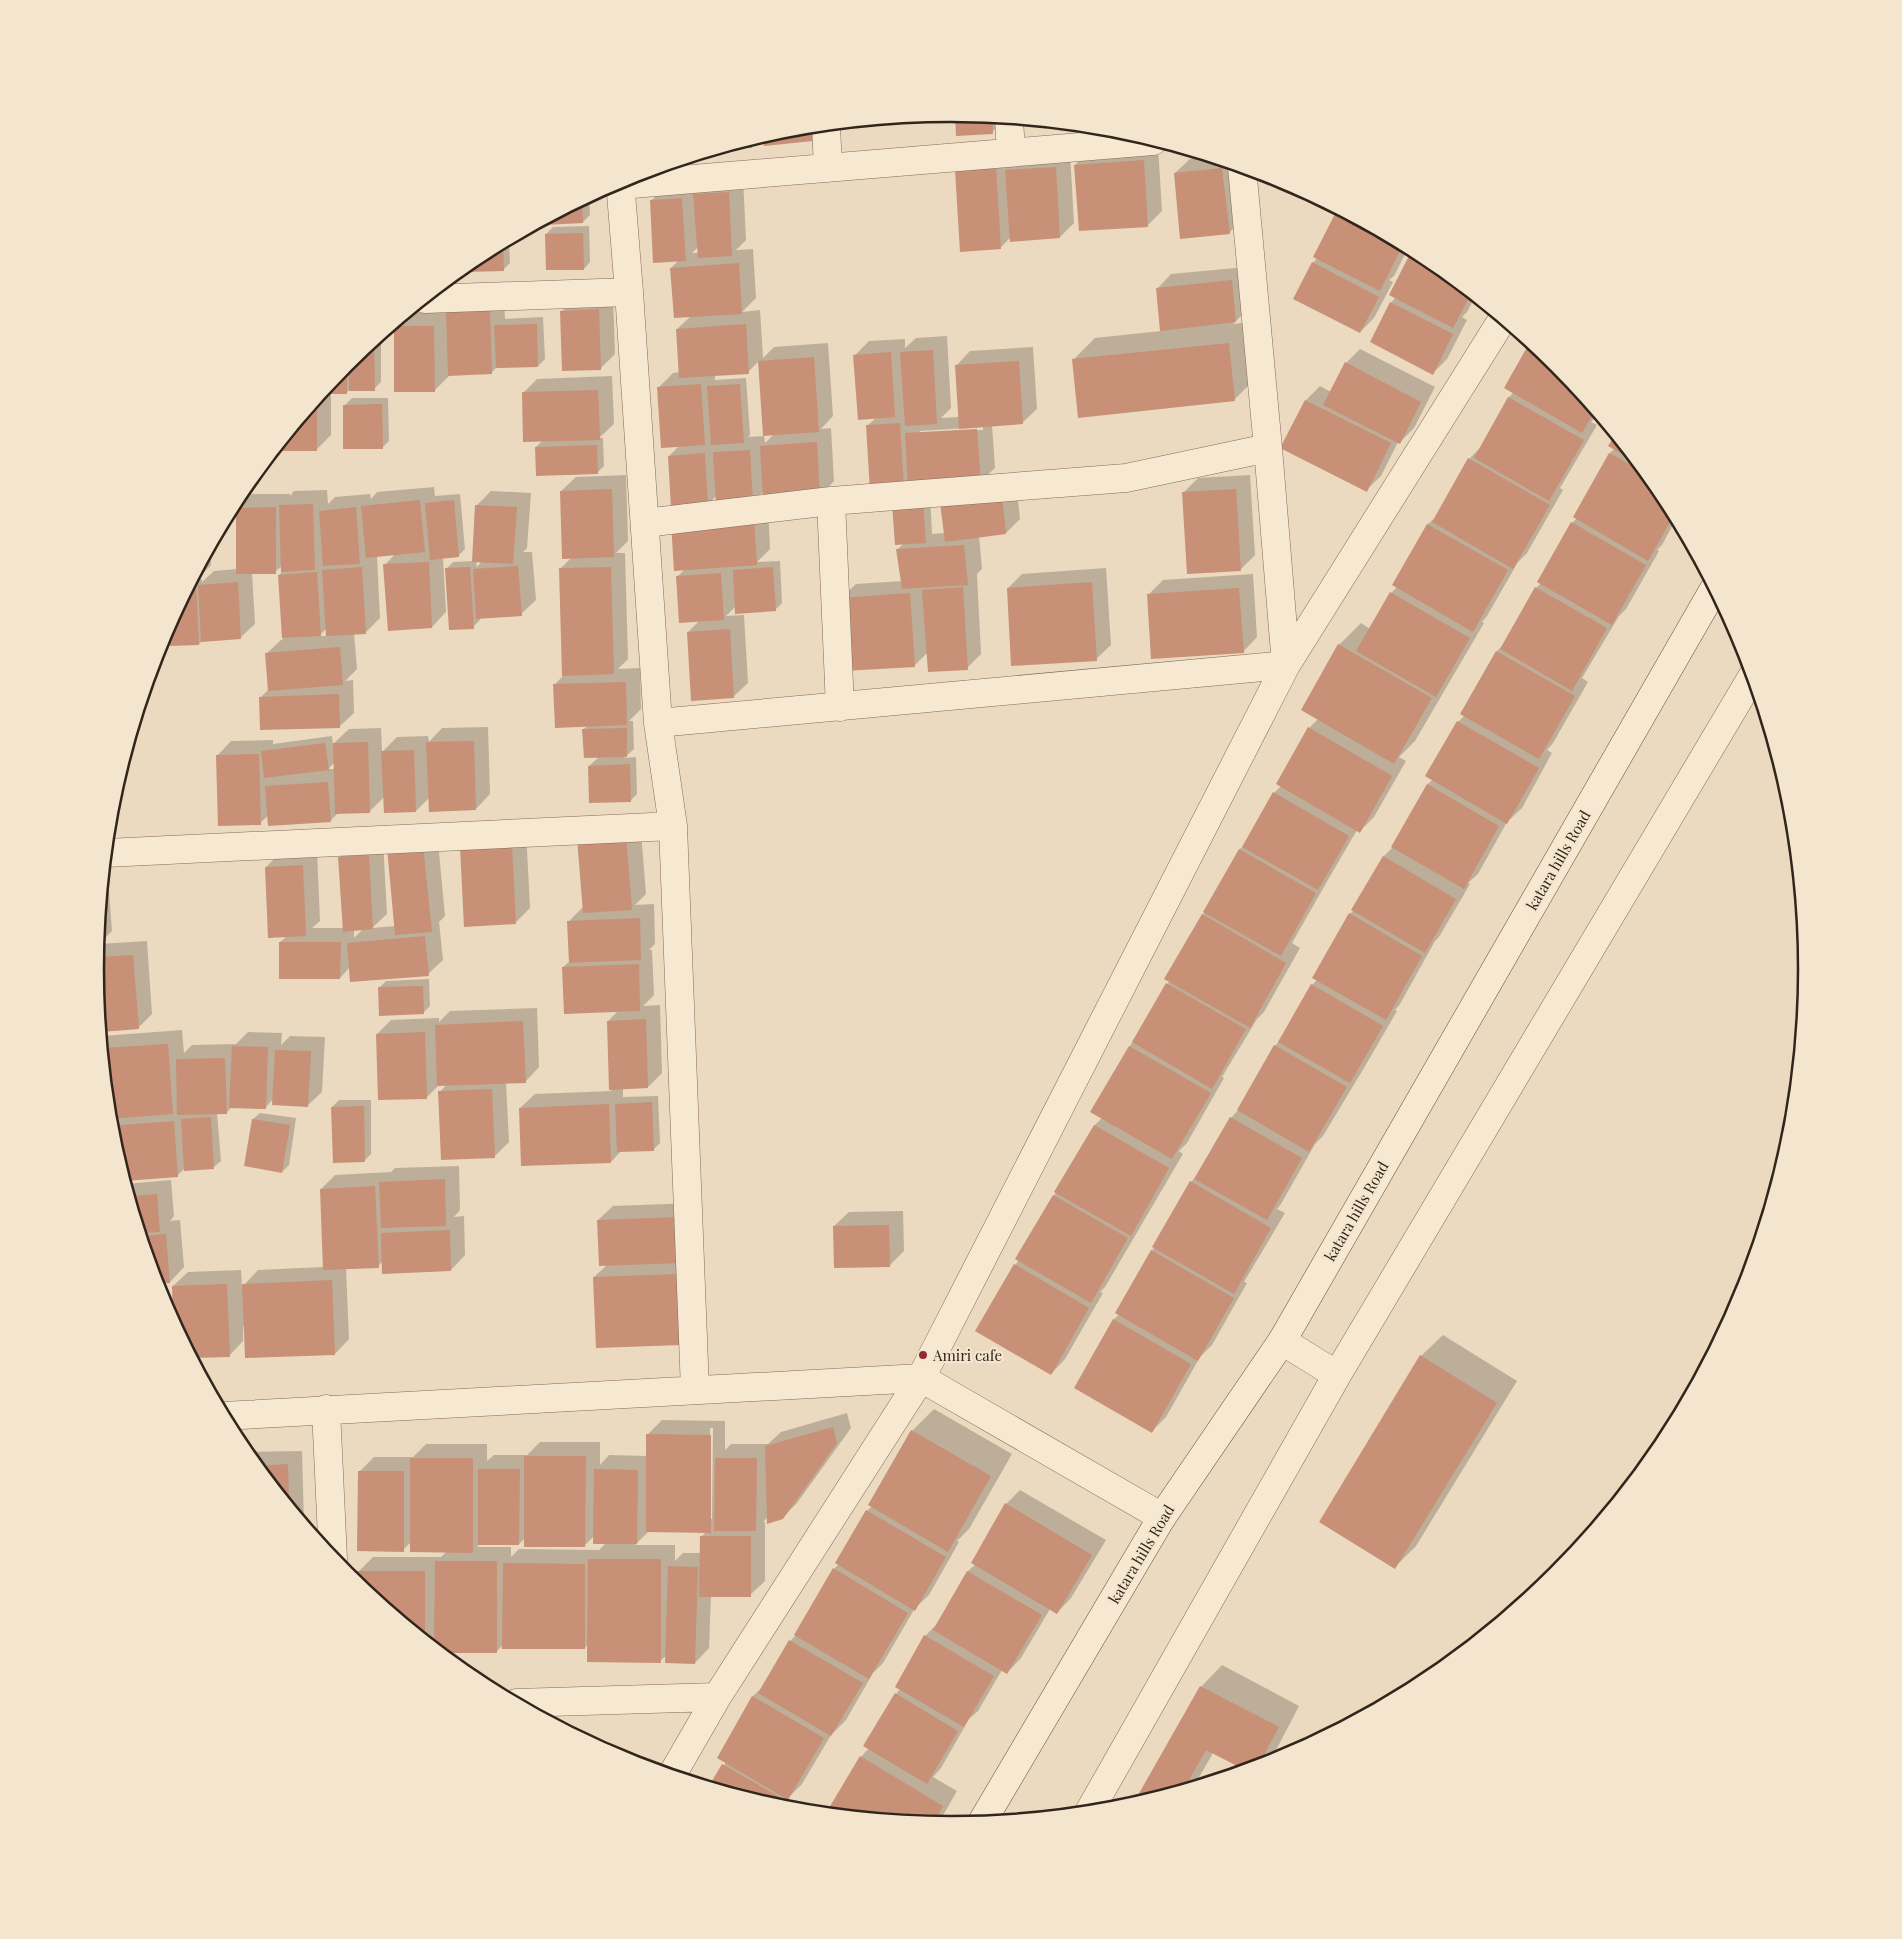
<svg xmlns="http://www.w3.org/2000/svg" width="1902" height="1939" font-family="'Playfair Display',serif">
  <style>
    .shadow { fill: #0003; fill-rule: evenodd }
    .building { fill: #c89076 }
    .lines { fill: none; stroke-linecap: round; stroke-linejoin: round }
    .street-casing { stroke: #836b58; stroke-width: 29 }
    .secondary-casing { stroke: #654c3c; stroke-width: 29 }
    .street { stroke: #f7e8d2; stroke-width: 28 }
    .secondary { stroke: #f7e8d2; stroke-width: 28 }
    .poi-dot { fill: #8f2b36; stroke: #f3e5ce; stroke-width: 2 }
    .labels { text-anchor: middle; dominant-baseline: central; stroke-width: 4.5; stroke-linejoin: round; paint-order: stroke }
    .street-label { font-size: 15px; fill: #33251c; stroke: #f3e5ce }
    .poi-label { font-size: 15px; fill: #33251c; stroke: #f3e5ce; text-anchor: start }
    .rim { fill: none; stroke: #33251c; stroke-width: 2.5 }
  </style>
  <rect width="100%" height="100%" fill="#ebdabf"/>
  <path class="shadow" d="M956,114L1006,119L992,132L957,134Z
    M761,137L752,146L727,147Z
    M1158,146L1162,211L1148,225L1075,165L1090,151Z
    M1070,153L1074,223L1060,237H1011L1001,247L956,171Z
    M1207,157L1238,166L1244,218L1229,233L1175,173L1190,159Z
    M743,178L746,240L736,250L753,249L756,298L742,312L760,310L763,358L774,347L828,343L833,416L821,429L831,428L834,481L820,496L764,491L751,504L768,503L770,549L757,562L780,561L782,603L775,610L736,606L726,616L744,615L748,683L733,697L688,632L700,620L677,577L685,569L717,507L716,496L708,505L669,456L680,445L659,387L673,373L680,372L677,329L691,316L671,268L679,260L651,201L665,186L696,184L697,193L709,180ZM698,247L699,253H692ZM759,361L764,436L748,437L750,435L746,378L715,380V375L748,372ZM764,434H774L765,443Z
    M589,197L590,215L583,222L546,220Z
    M1338,210L1408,248L1394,276L1389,280L1393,282L1374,318L1360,332L1313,263L1317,258L1314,256Z
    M589,226L590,262L584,269L546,234L553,227Z
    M509,240L510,263L503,270L467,271V265L476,258Z
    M1427,258L1475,297L1467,312L1462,317L1467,320L1447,359L1433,373L1391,303Z
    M1246,267L1250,307L1233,324L1250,322L1256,378L1234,400L1073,360L1095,338L1161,331L1157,289L1171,274Z
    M504,295L505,319L543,317L545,359L538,366L497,367L492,372L449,374V376L434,391L395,327L409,313L447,312Z
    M613,296L615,354L600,369L561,312L576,297Z
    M381,335V382L374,389H350L347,392H331V435L316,450H275L346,364Z
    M947,336L951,408L941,418L959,417L956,366L970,351L1033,347L1037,409L1022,423L992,425L995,468L980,482L904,487L867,426L876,418L855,355L869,341L905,339V348L916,338ZM983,427V430L920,434V431Z
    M1531,343L1556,364L1598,414L1591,422L1597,425L1560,488L1563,490L1527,553L1518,562L1487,616L1482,622L1484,623L1415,741L1399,757L1406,761L1374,817L1360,831L1357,830L1329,878L1292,943L1300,948L1264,1012L1257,1019L1222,1077L1224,1078L1187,1143L1179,1151L1183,1154L1105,1287L1100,1292L1103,1293L1065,1359L1051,1374L1015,1265L1019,1260L1017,1259L1095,1125L1103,1117L1130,1046L1170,980L1205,911L1240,849L1245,845L1274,793L1281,786L1309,728L1318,719L1339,645L1361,623L1370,629L1391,593L1397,587L1393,585L1428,524L1438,515L1469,459L1482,446L1509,397L1514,392Z
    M1360,349L1435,387L1414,428L1399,443L1398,442L1381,476L1366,490L1282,447L1306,400L1320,386L1331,392L1346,363Z
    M612,376L614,424L599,438H603L604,466L597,473L536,447L543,440L523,393L537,379Z
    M352,398H388L389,441L382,448L345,405Z
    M1615,436L1663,494L1676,519L1662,545L1657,550L1659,551L1626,609L1619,616L1582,678L1588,682L1553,743L1547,750L1552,753L1522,808L1507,822L1478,874L1468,883L1470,884L1439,937L1435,941L1400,1004L1395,1010L1397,1011L1364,1068L1323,1136L1315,1144L1281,1204L1277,1209L1285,1213L1244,1282L1247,1283L1212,1345L1200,1357L1166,1417L1152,1431L1076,1387L1114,1319L1120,1314L1152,1251L1191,1182L1198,1174L1231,1118L1239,1109L1275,1046L1280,1040L1312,985L1317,980L1350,914L1354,910L1384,856L1392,848L1428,784L1433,779L1458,722L1465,715L1462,713L1497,651L1503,645L1536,588L1541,583L1572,523L1577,518L1574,517L1610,453L1615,448Z
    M626,475L628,541L616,553H625L628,659L618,669L640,668L641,709L629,721H633L634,749L624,758L636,757L637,794L630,801L589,766L599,757L584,729L588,725L554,685L563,676L560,569L572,557L561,491L576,477Z
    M1250,475L1255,555L1241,569L1183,493L1198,478Z
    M1016,481L1020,519L1006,533L979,536L982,569L977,574L981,654L967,668L928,652L914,666L841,598L856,584L902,581L897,550L904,543L930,494L932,534L945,533Z
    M434,487L435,496L460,494L465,549L458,556L443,558L446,612L432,627L389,630L385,565L395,554L377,556L380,618L366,632L354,633L357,669L345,681L353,680L354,713L339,727L260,698L269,689L266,654L281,640L283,639L279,575L282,572V566L275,572H252L255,624L240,638L202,641L199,644L171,641L163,649H158L160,642L210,549L211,565L196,580L202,579V582L214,571L237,569V508L252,494H290V496L294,491L327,490L328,504L335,497L370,494L371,499L377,492ZM327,628L328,636H319Z
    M491,491L531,493L527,548L523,552H532L536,600L521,614L480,617V620L473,627L446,571H444L453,562L473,561L476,506ZM476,561H482L477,567Z
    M1106,568L1111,645L1096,659L1008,588L1022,574Z
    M1253,574L1257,637L1243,652L1149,594L1163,580Z
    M488,727L490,794L476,809L430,797L416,811L384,797L369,812L338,813L330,821L268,816L260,823L217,756L231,741L273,740V744L332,736L333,744L349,729L381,728L382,752L397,737L428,736L429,742L442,728ZM335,762V769H328Z
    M640,820L646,894L635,905L654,904L655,944L649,950H652L654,995L643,1006L660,1005L662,1073L648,1087L623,1088V1097L658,1096L660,1143L653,1150L621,1151L611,1162L520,1108L535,1094L611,1091L608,1021L619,1010L563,967L570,961L569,921L584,906Z
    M526,830L530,908L515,923L461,848Z
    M437,831L445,916L439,922L443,960L428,974L350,967L340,978L280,942L287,936L266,867L280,853L317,851L320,921L312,928H344L339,858L354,843L383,841L387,914L372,928L396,926L388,849ZM363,929L354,938V930Z
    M106,854L112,931L99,944L147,941L152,1014L138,1028L101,1031L95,970Z
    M429,979L430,1006L423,1013L379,988L386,981Z
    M537,1008L539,1067L525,1082H506L509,1142L494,1157L440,1092L447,1084L439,1085L427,1097L377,1034L391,1020L439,1018V1022L450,1011Z
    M182,1030L184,1053L192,1045L236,1044L248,1032L282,1033L281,1045L290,1036L325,1037L322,1092L307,1106L273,1099L265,1108L232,1107L226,1113H217L221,1161L214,1167L185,1168L177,1176L124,1179L111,1136L102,1036Z
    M339,1100H371V1154L364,1161L332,1107Z
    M260,1113L296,1118L289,1165L282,1172L253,1119Z
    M459,1166L460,1210L454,1217L464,1216L465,1255L451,1270L383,1261L378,1266L346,1268L349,1339L335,1354L245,1326H243V1341L229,1356L192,1357L174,1324L173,1286L188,1272L241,1270L242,1287L258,1270L324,1267L321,1189L335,1175L391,1172L395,1168Z
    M171,1180L174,1216L170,1221L180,1220L184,1267L170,1282L156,1283L126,1184Z
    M693,1203L695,1329L594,1277L607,1265L598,1220L613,1206Z
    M903,1211L904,1251L889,1266L834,1226L849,1212Z
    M1443,1335L1517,1381L1416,1546L1395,1567L1421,1356Z
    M934,1409L1012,1454L969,1529L957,1541L959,1542L929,1595L915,1608L883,1663L873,1673L846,1720L831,1735L802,1784L788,1798L782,1808L710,1787L726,1762L718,1758L753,1696L764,1686L790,1641L796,1635L834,1569L839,1564L867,1511L872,1506L870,1505L912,1431Z
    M847,1413L851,1428L797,1503L782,1518L768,1517L763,1522H765V1581L750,1595H711L709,1648L695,1663L667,1655L660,1661L588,1644L585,1648L504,1644L496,1652L439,1651L359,1585V1571L373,1557H441L447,1551L411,1542L403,1550L359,1472L374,1457H413L426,1444H487V1461L494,1455H527L540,1442H600V1465L609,1455L647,1456V1435L662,1420L725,1421V1450L731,1444H768L781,1432ZM710,1428H713L712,1519H710ZM649,1531H707L701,1537V1553H683L675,1561V1545H635ZM594,1536L606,1543L599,1550L519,1549L511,1557V1547H477L480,1544H519L525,1538L584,1546Z
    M302,1451L304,1523L245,1452Z
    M1020,1490L1106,1540L1071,1598L1057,1613L1050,1609L1021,1658L1007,1673L1002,1670L978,1711L969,1719L941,1768L933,1777L957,1791L938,1824L827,1813L861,1757L869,1748L896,1694L900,1689L925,1636L939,1622L968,1571L976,1564L1006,1504Z
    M1222,1665L1299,1706L1275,1752L1262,1765L1247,1770L1213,1753L1194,1786L1135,1804L1201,1687Z"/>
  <path class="building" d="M955,114L992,118L993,134L956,136Z
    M812,127L813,141L764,146L763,136L784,130Z
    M752,140V148H725Z
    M1144,160L1148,227L1079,231L1074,165Z
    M996,167L1001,249L960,252L955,170Z
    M1056,167L1060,238L1010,242L1005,170Z
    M1222,168L1230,234L1180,239L1174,173Z
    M729,192L732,256L698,258L693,194Z
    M682,198L686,261L653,263L650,200Z
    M582,201L583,223L544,225V221Z
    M1337,210L1403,245L1380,291L1313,257Z
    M583,233L584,270H546L545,234Z
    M503,243L504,271L466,272V266L476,258Z
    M1412,250L1427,258L1471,294L1453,328L1389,295Z
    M1312,262L1379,297L1360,333L1293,299Z
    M739,263L742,314L674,318L670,268Z
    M1232,280L1236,322L1160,331L1156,288Z
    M1390,302L1453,334L1433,375L1370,342Z
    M490,308L492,374L448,376L446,310Z
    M599,309L601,370L562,371L560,311Z
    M537,324L538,367L496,368L494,325Z
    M746,324L749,374L679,378L676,329Z
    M394,326H434L435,392H394Z
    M374,341L375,391H349V362Z
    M1530,342L1556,364L1595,411L1582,433L1504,388Z
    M1229,343L1235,401L1078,418L1072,359Z
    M933,350L937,424L905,426L900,352Z
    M891,352L895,417L858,420L853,355Z
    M814,357L819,432L763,436L758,361Z
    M1019,361L1023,424L959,429L955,365Z
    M1345,362L1421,402L1400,444L1323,405Z
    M347,363V394H321L346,364Z
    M701,384L705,445L661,448L657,387Z
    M740,384L744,443L711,445L707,386Z
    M598,390L600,440L523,442L522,392Z
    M1508,397L1584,440L1549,501L1474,458Z
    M1305,400L1391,443L1367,492L1280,448Z
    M313,404H317V451H274Z
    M382,404L383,449H343V405Z
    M900,423L904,488L870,491L866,425Z
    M977,429L981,483L908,488L905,433Z
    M1615,435L1636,462L1608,446Z
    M817,442L820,497L763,501L760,446Z
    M597,445L598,474L536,476L535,447Z
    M750,450L753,503L716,506L713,452Z
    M705,453L708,506L671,508L668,456Z
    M1609,453L1647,474L1663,494L1674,515L1648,561L1573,517Z
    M1468,458L1550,505L1513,569L1432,522Z
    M612,489L614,557L562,559L560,491Z
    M1236,489L1241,571L1187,574L1182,492Z
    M1002,495L1006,534L945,542L940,503Z
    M420,500L425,552L366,558L361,506Z
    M454,500L459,557L430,560L425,503Z
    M923,500L926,543L895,545L892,503Z
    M313,504L315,570L281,572L279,505Z
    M475,505L517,507L513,564L472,562Z
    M276,507V574H236V508Z
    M356,507L360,564L323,566L319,511Z
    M754,517L757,565L674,571L671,523Z
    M1571,522L1646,565L1612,625L1537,582Z
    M1427,524L1508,570L1473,632L1392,585Z
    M964,545L968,585L902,589L896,549Z
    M429,562L432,628L388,631L383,564Z
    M518,566L522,616L476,619L473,569Z
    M362,567L366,634L326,636L322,570Z
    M470,567L474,629L449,630L445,568Z
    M611,567L614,674L562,676L559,568Z
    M773,567L776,611L735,614L733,570Z
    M317,572L321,636L282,638L278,575Z
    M721,573L724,620L679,623L676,576Z
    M238,582L241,639L201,642L198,585Z
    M1092,582L1097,661L1011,666L1007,588Z
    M196,585L199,645L170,646L169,625L190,586Z
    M963,587L968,670L928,672L922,590Z
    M1535,587L1607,628L1572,691L1500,649Z
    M1239,588L1244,653L1151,659L1147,594Z
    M1390,592L1470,638L1436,697L1356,651Z
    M910,593L915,667L844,671L840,598Z
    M730,629L734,698L691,701L687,632Z
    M163,636L164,650H158L160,642Z
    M1338,644L1432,698L1394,764L1301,710Z
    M340,647L343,685L268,691L265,653Z
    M1496,651L1575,696L1539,759L1460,714Z
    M626,682L627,725L555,728L553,684Z
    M339,694L340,728L260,730L259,697Z
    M1457,721L1539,768L1507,824L1425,776Z
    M1308,727L1392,776L1360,833L1276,784Z
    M627,728V757L584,758L582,729Z
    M474,741L476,810L429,812L426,742Z
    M368,742L370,813L335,814L333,743Z
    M325,743L329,770L264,778L261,751Z
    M414,750L416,812L384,813L381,751Z
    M259,754L261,825L218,826L216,755Z
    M630,764L631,802L589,803L588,766Z
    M328,782L331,822L268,826L265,786Z
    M1427,784L1499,826L1464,889L1391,847Z
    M1273,792L1349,836L1318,890L1242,847Z
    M626,834L632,910L583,913L577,838Z
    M512,844L516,924L464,927L460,847Z
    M423,845L432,932L395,935L387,848Z
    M1239,849L1316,893L1281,956L1203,912Z
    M369,855L373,929L343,932L338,857Z
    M1383,856L1456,899L1425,953L1351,910Z
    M303,865L306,936L268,938L265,867Z
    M1349,913L1422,956L1386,1020L1312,978Z
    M1202,914L1286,963L1250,1028L1164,979Z
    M640,918L641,960L569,963L567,921Z
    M425,936L429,976L350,982L347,943Z
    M279,942H341L340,979H279Z
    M133,955L139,1029L101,1032L95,970L96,957Z
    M639,964L640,1011L564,1014L562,967Z
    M1166,983L1246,1029L1212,1089L1132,1042Z
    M1311,984L1383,1026L1350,1083L1278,1042Z
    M423,986L424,1014L379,1016L378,987Z
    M646,1019L648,1088L609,1090L607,1021Z
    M523,1021L526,1083L437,1086L435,1025Z
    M425,1032L427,1099L378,1100L376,1034Z
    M168,1044L173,1114L110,1119L103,1048Z
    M1274,1045L1347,1087L1309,1152L1237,1110Z
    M232,1046L268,1047L266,1109L229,1108Z
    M1129,1046L1211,1093L1172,1159L1090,1112Z
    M275,1050L311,1051L308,1107L272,1105Z
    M225,1058L227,1114L177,1115L176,1059Z
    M492,1089L495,1158L441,1160L438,1091Z
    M652,1102L654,1151L617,1152L615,1104Z
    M609,1104L611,1163L521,1166L519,1108Z
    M364,1106L365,1162L333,1163L331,1107Z
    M211,1117L214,1169L184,1171L181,1119Z
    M1230,1117L1302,1158L1267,1220L1194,1179Z
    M252,1119L290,1125L282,1173L244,1166Z
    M174,1121L178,1177L125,1181L111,1136L110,1126Z
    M1094,1125L1169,1168L1131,1236L1054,1192Z
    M445,1179L446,1226L381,1228L379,1182Z
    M1190,1181L1271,1228L1234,1294L1152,1247Z
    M375,1186L379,1268L323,1270L320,1189Z
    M157,1194L160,1232L141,1233L130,1196Z
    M1053,1195L1128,1238L1091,1303L1015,1259Z
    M679,1217L681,1263L599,1266L597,1220Z
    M889,1225L890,1267L834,1268L833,1226Z
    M450,1230L451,1271L382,1274L381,1233Z
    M166,1234L170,1283L156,1284L142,1236Z
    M1151,1250L1234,1298L1198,1361L1115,1313Z
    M1014,1264L1089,1308L1051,1375L975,1331Z
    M679,1274L681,1345L596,1348L593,1277Z
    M332,1280L335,1355L245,1358L242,1284Z
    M227,1284L230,1357L193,1358L173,1321L172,1286Z
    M1113,1319L1191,1364L1152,1433L1074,1388Z
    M1420,1355L1497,1403L1395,1569L1319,1522Z
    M833,1427L837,1443L783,1519L767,1524L765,1446Z
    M911,1430L991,1476L948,1552L868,1505Z
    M646,1434L711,1435V1533L646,1532Z
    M524,1456H586L585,1547H524Z
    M410,1458H473V1553L410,1552Z
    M715,1458H757L756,1531H714Z
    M288,1464L289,1505L256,1466Z
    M478,1469H520L519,1545H478Z
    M594,1469L638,1470L637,1544H593Z
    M358,1471H404V1552L357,1551Z
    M1005,1503L1092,1555L1057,1614L971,1563Z
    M866,1510L946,1557L915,1611L835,1563Z
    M700,1536H751V1597H699Z
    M588,1559H661V1663L587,1662Z
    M435,1561H497V1653H440L434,1647Z
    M503,1563L585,1564V1649H502Z
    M668,1566L698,1567L695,1664L665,1663Z
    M833,1568L908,1613L869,1679L794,1635Z
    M357,1571H425V1640L357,1584Z
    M967,1571L1042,1615L1007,1674L933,1630Z
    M924,1635L994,1676L964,1727L895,1687Z
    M789,1640L863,1683L831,1736L758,1693Z
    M1200,1686L1279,1727L1258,1766L1245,1770L1206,1750L1184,1789L1133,1804Z
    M895,1693L958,1731L927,1784L863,1746Z
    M752,1696L824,1738L788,1800L717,1758Z
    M860,1756L943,1806L933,1824L826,1813Z
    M722,1764L783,1799L778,1807L709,1786Z"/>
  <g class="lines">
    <defs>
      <path id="street" d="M1009,119L1011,152
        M826,126L828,168
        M620,181L629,292L658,723L673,826L695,1390
        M620,185L1153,141
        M425,299L629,292
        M831,501L840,707
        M645,523L831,501L1126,478L1268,448
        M658,723L1286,665L1268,448L1242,167
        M106,853L673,826
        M1282,1341L1337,1375
        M326,1409L333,1559
        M223,1416L921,1378L1162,1517
        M516,1703L717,1697
        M672,1775L717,1697L921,1378L1286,665L1502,320
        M1089,1812L1337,1375L1752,677"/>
      <path id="secondary" d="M982,1822L1162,1517L1282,1341L1714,589"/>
    </defs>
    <use href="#street" class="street-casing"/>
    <use href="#secondary" class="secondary-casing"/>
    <use href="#street" class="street"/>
    <use href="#secondary" class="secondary"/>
  </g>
  <circle class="poi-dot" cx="923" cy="1355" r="5"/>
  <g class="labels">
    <g class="street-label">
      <text transform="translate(1558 860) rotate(-60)">katara hills Road</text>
      <text transform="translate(1356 1211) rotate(-60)">katara hills Road</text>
      <text transform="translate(1141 1554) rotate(-59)">katara hills Road</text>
    </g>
    <g class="poi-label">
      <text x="933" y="1355">Amiri cafe</text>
    </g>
  </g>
  <path d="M0 0H1902V1939H0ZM104 969a847 847 0 1 1 1694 0a847 847 0 1 1-1694 0Z" fill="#f3e5ce" fill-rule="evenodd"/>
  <path class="rim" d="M104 969a847 847 0 1 1 1694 0a847 847 0 1 1-1694 0Z"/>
</svg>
